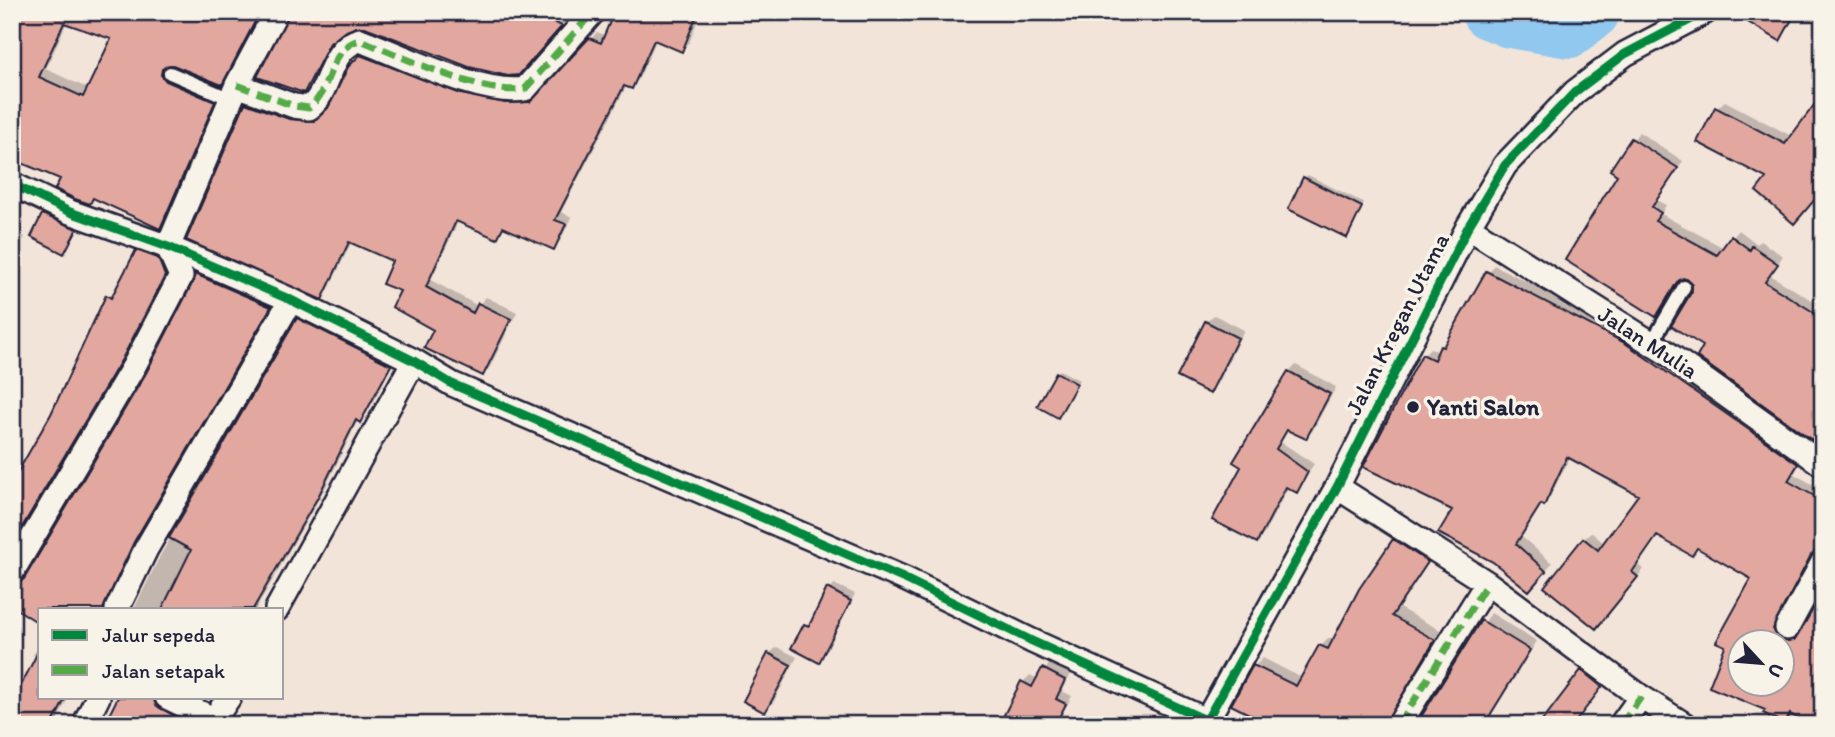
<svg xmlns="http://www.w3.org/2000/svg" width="1835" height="737" font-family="Itim,sans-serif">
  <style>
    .shadow { fill: #0003; fill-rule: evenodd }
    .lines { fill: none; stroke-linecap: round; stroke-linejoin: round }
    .river { stroke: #91c8ef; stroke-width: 54 }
    .building { fill: #e2a8a0; stroke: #22223b; stroke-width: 2; fill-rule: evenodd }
    .service-casing { stroke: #22223b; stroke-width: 18 }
    .minor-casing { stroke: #22223b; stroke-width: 28 }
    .service { stroke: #f7f3e8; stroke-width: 12 }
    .minor { stroke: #f7f3e8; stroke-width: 23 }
    .quiet { stroke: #53aa46; stroke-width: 7; stroke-dasharray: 14 7; stroke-linecap: butt }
    .cycleway-casing { stroke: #f7f3e8; stroke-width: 13 }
    .cycleway { stroke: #00873e; stroke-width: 9 }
    .poi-dot { fill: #22223b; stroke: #f7f3e8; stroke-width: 2.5 }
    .labels { text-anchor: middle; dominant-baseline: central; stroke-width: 7; stroke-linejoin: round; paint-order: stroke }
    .street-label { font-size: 23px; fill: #22223b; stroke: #f7f3e8 }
    .poi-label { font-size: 23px; font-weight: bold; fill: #22223b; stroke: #f7f3e8; text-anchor: start }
  </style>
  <rect width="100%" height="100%" fill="#f3e4da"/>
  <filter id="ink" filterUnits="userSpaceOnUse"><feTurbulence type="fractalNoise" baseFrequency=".0143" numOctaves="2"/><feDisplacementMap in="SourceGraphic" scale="14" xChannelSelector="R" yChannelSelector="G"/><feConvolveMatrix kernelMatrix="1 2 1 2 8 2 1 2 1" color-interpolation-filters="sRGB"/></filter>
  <g filter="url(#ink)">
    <path class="shadow" d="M12,12H264L229,76L221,83L173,63L167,65L173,74L221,94L167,220L160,227L94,197L89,202L62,178ZM67,22L114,38L89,89L46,69Z
      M292,12H555L568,18L526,65L365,25H354L335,38L311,84L304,91Z
      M616,12H701L689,43L682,50L657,39L638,80L631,87L627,85L561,212L572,217L560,241L554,248L505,226L497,237L459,220L431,280L478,306L486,297L517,312L490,367L483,374L403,290L394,260L352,241L328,291L322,298L246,104L253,97L297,113L323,115L330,108L350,68L368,49L513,97H534L543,93L597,32L606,36Z
      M1741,12H1798L1780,39Z
      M1823,98V200L1820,203L1769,177L1717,108L1725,101L1793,137Z
      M1639,132L1683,161L1657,200L1666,205L1661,214L1724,248L1739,230L1757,244L1760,241L1783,256L1770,275L1823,307V439L1706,346L1690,278H1680L1656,315L1619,174L1612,170Z
      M1308,175L1364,203L1346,236L1304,178Z
      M51,207L83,221L64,252L43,215Z
      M12,230L25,237L12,257Z
      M145,244L165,251L172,267L129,350L12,547V482L53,415L108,296L117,290L137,251Z
      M1494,265L1632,336L1804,457L1794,474L1823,490V547L1815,550L1779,621L1787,633L1796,636L1803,632L1792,714L1785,721L1767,709L1711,686L1753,578L1699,547L1691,554L1658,534L1637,564L1644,569L1603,619L1584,539L1591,532L1605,544L1640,495L1570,457L1550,497L1542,503L1522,537L1552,563L1536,582L1454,510L1423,355L1430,348L1439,352ZM1741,642H1783V684H1741Z
      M204,267L277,299L141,533L111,595L113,609H40V622L12,604V576L27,578L148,373L195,283L196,274Z
      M305,312L397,357L367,413L358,420L325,488L256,609H134L160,556L298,319Z
      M1214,315L1244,330L1217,384L1210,391L1206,322Z
      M1296,365L1336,387L1313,430L1306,437L1289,429L1281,442L1314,464L1296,490L1289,486L1264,534L1257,541L1289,372Z
      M1060,370L1079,380L1058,416L1057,373Z
      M1402,533L1435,553L1399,608L1442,631L1395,708L1392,716L1397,725H1273L1255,666L1263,658L1302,678L1321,646L1329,638L1334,640L1394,541Z
      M834,584L855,594L819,661L805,625L813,620Z
      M1491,613L1537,641L1490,717L1499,722L1498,725H1418Z
      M40,644V697H69L56,722L62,725H12L37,658L33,655Z
      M777,647L797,657L773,703L765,711L769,654Z
      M1051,662L1072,672L1062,691L1072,696L1056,725H1001L1023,682L1030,675L1038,679Z
      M1590,664L1609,679L1573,725L1582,672Z
      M120,697H164L216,725H106Z
      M1164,708L1189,719L1188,725H1143L1150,717L1155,720Z"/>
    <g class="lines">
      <path class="river" d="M1488,12L1510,21L1569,31L1593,12"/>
    </g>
    <path class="building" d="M12,12H260L222,85L173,65L162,69L161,75L166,81L215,102L160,229L93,198L90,204L75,199L55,189L60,179L12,159ZM64,23L111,39L83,97L39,77Z
      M290,12H550L547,19L562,26L519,75L508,76L469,67L365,27H355L330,43L304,93L257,77Z
      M614,12H698L682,52L654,40L632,89L624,86L555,220L566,224L554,250L503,227L497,239L456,221L426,287L473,313L478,303L511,319L483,376L424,348L433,330L392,307L400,291L382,284L392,261L349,242L322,300L186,240L245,103L289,119L314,121L328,108L348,67L360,55L461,94L505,103L530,102L589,38L601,43Z
      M1731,12H1796L1780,41Z
      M1823,93V190L1794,224L1756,191L1766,178L1697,142L1715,107L1785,144Z
      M1631,138L1678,168L1652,207L1661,213L1655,221L1717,255L1731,236L1750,250L1752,246L1778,264L1765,282L1823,318V441L1814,435L1812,440L1697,357L1703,346L1671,326L1692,291L1689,280L1683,278L1677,282L1656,317L1565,260L1617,175L1610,170Z
      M1303,177L1362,207L1347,238L1288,209Z
      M42,214L77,229L64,254L31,237Z
      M136,250L158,258L165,276L122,359L12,544V482L51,414L106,295L111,298Z
      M1486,271L1625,343L1798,464L1788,481L1823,501V548L1811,555L1773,629L1781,641L1795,640L1823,592V725H1809L1790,714L1785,724L1763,713L1765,710L1709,687L1725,646L1716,642L1751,579L1697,548L1692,556L1657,536L1632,572L1638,577L1596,629L1544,587L1583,538L1598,550L1638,495L1567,457L1544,506L1541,504L1516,544L1546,571L1529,591L1493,562L1438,533L1452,510L1363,467L1422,354L1434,360L1440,346L1443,347ZM1740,642H1782V684H1740Z
      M195,274L271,307L134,542L103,609H40V624L12,606V586L24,579L146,373L193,282Z
      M297,318L391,365L360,423L356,420L318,497L253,609H162L191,550L169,538Z
      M1205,321L1238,338L1210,394L1177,377Z
      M1288,371L1330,394L1306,439L1287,430L1276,449L1308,472L1297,493L1286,487L1257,543L1212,520L1241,467L1233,462Z
      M1056,372L1077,384L1058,418L1037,406Z
      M1393,539L1428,562L1392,616L1435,640L1385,725H1271L1231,705L1253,665L1296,686L1319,645L1328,649L1359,589Z
      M827,588L851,601L819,663L791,648L804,624L809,626Z
      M1481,620L1530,650L1484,725H1416Z
      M40,648V697H66L52,725H12V703Z
      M768,653L791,665L765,713L743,701Z
      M1042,668L1065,680L1056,699L1066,704L1055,725H999L1021,681L1032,687Z
      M1581,670L1602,687L1573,725H1539Z
      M118,697H153L156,705L176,717L171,725H104Z"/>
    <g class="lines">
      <defs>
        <path id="service" d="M170,73L231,99
          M1651,344L1684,287"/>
        <path id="minor" d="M237,85L294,106L309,108C332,91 328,47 360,40C403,56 481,96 525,89L593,12
          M12,184L70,212L168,247L291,300L414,361L452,384L905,579L1032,641L1217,725
          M1468,227L1667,353L1823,465
          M1337,487L1487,583L1641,697L1685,725
          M12,572L134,366L181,276L168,247L237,85L276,12
          M117,609L146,549L291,300
          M277,609L414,361
          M1787,628L1823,562
          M167,697L211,718L217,715L229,697
          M84,725L98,697
          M1204,725L1337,487L1468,227L1505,165L1575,92L1625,54L1705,12
          M1399,725L1487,583
          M1621,725L1641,697"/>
      </defs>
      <use href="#service" class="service-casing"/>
      <use href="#minor" class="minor-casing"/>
      <use href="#service" class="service"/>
      <use href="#minor" class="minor"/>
      <path class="quiet" d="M237,85L294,106L309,108C332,91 328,47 360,40C403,56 481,96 525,89L593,12
        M1399,725L1487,583
        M1621,725L1641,697"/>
      <defs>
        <path id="cycleway" d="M12,184L70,212L168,247L291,300L414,361L452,384L905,579L1032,641L1217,725
          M1204,725L1337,487L1468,227L1505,165L1575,92L1625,54L1705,12"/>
      </defs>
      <use href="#cycleway" class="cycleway-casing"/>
      <use href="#cycleway" class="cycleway"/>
    </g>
  </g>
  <circle class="poi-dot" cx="1413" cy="407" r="7"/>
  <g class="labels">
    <g class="street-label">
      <text transform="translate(1397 324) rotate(-63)">Jalan Kregan Utama</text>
      <text transform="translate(1648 342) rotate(33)">Jalan Mulia</text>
    </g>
    <g class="poi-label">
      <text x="1427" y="407">Yanti Salon</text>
    </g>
  </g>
  <rect width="1835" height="737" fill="none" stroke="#f7f3e8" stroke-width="42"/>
  <rect x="21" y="21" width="1793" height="695" fill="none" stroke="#22223b" stroke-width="2.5" filter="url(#ink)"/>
  <rect x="38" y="608" width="245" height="91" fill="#f7f3e8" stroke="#a29fa3" stroke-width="2"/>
  <rect x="52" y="630" width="35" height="10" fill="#00873e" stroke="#a29fa3" stroke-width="2"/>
  <text x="102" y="642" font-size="21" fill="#22223b">Jalur sepeda</text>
  <rect x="52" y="665" width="35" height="10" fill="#53aa46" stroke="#a29fa3" stroke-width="2"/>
  <text x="102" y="678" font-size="21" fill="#22223b">Jalan setapak</text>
  <g transform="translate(1761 663) rotate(116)"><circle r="33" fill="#f7f3e8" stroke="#a29fa3" stroke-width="2"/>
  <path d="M0-5L12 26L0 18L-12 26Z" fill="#22223b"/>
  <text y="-10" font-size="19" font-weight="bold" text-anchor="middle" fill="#22223b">U</text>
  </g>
</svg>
